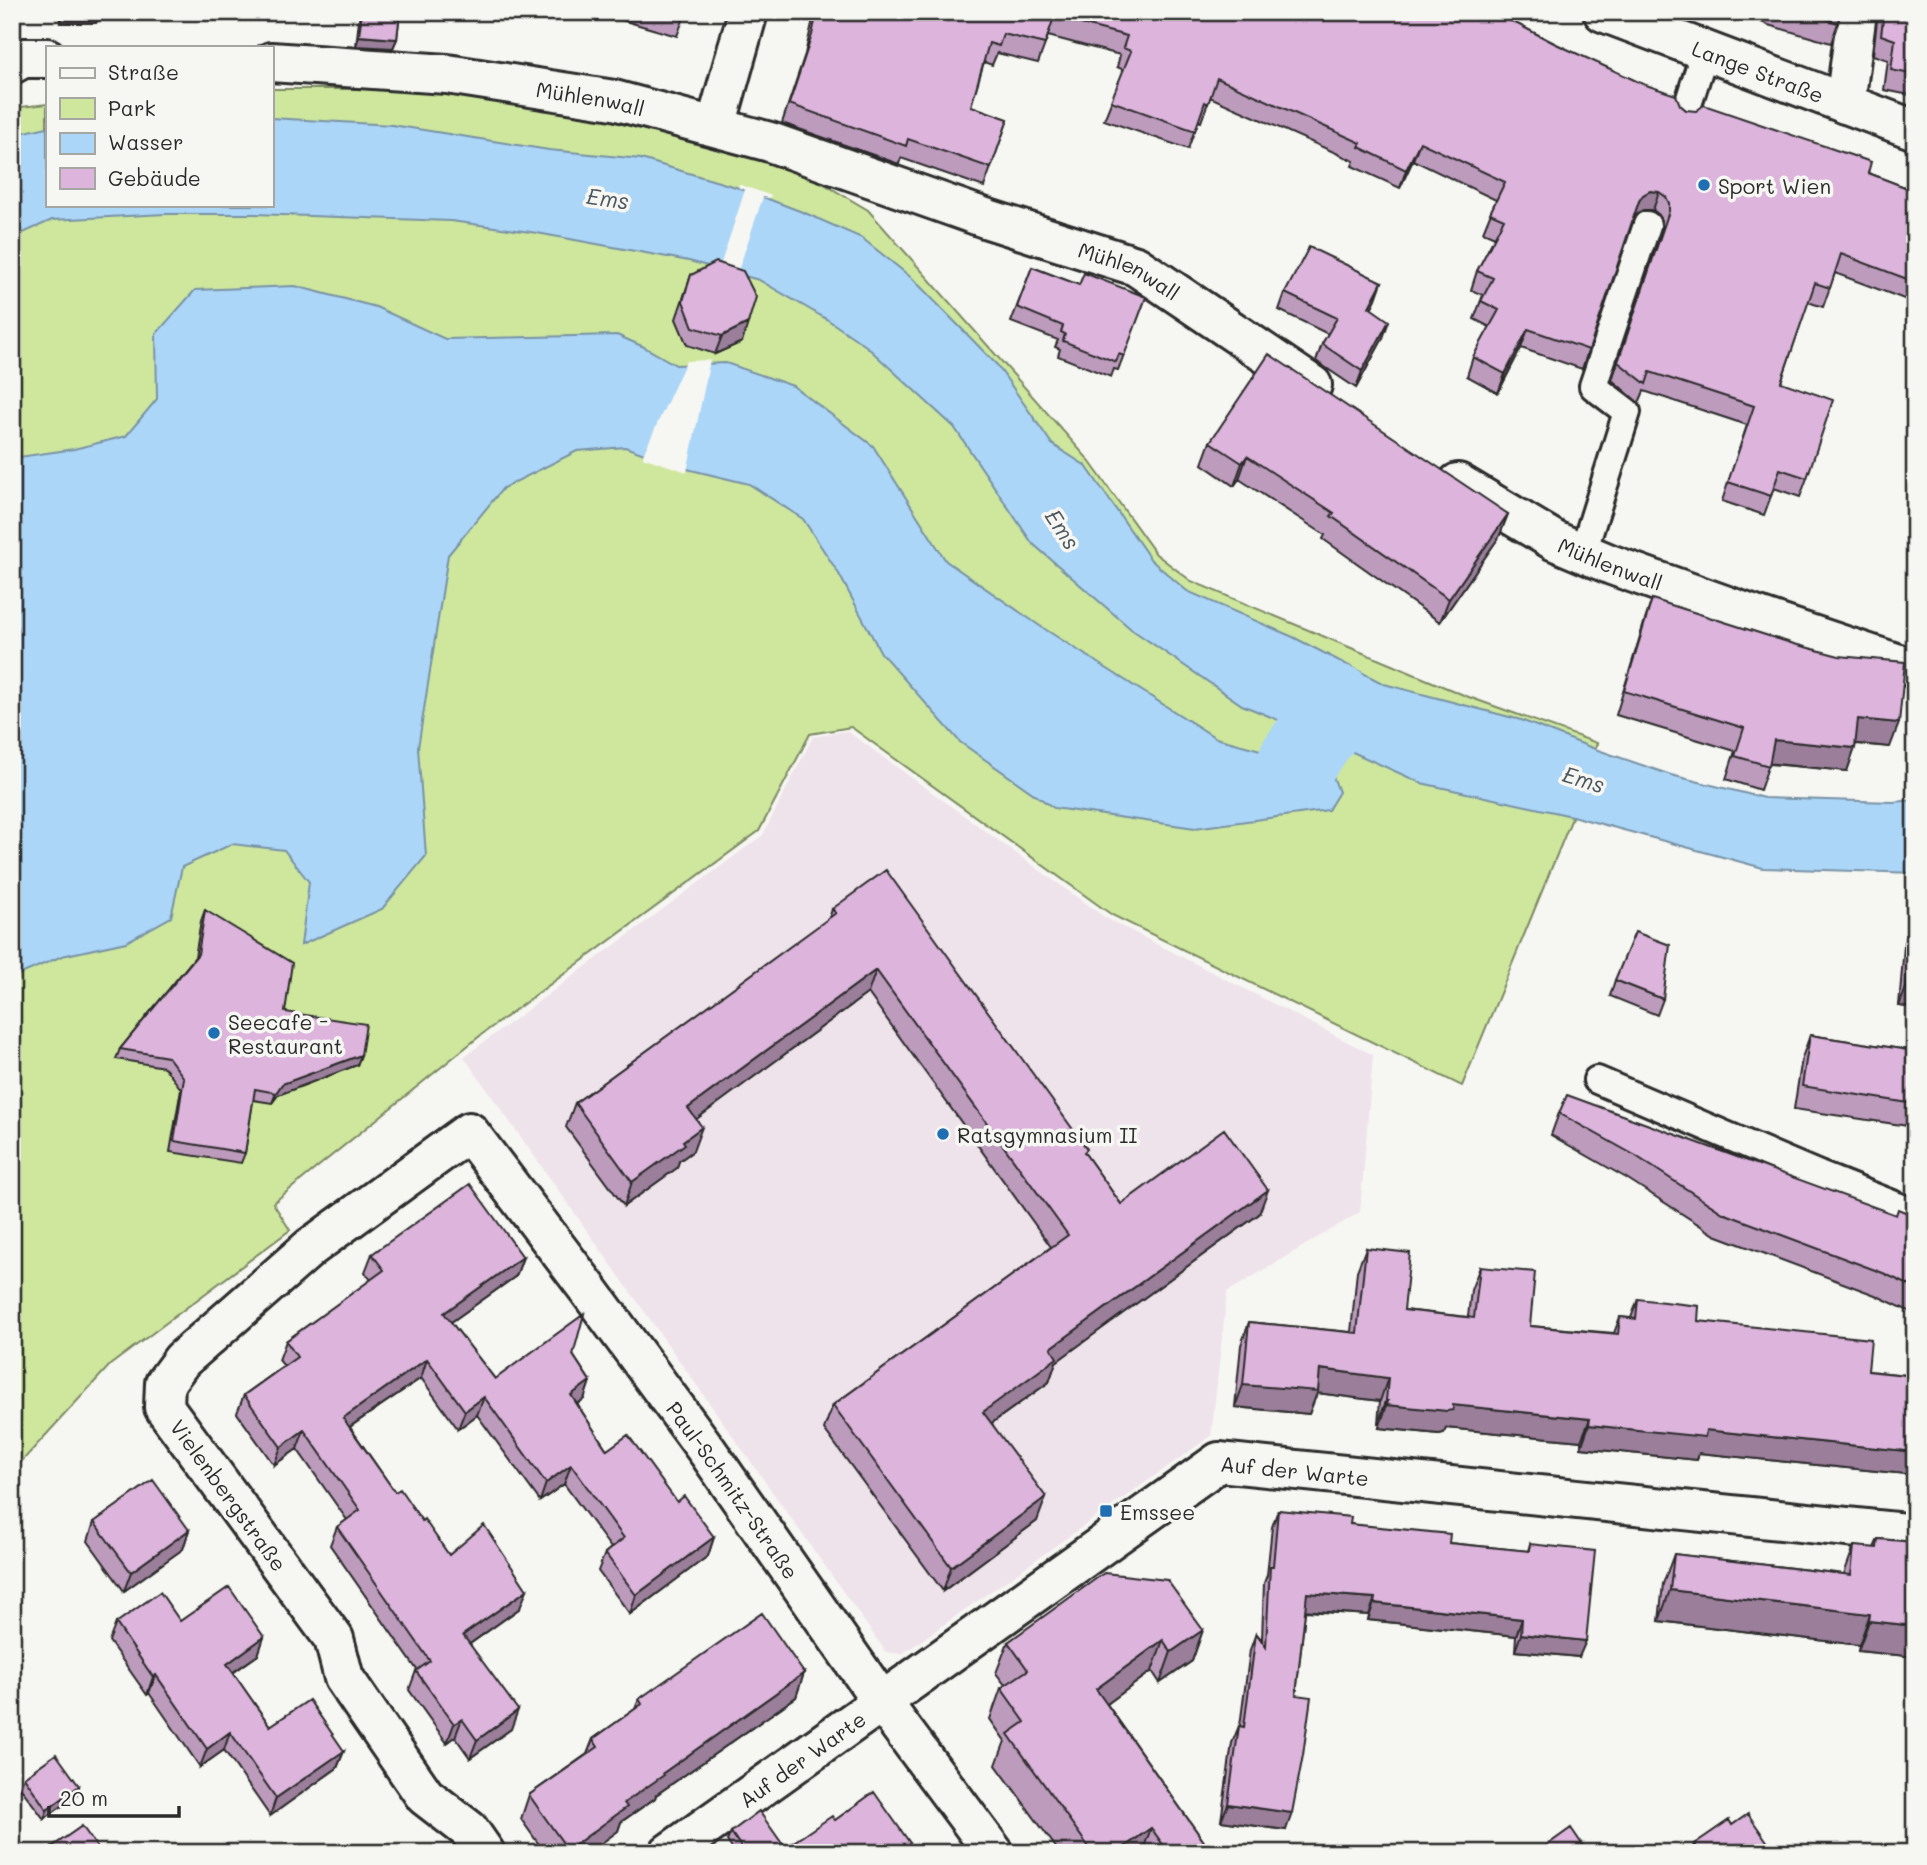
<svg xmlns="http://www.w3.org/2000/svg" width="1927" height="1865" font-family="Mali,sans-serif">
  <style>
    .built { fill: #eee2eb }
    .green { fill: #cee79d; stroke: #7c8964; stroke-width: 2 }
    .water { fill: #acd6f7; stroke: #7892a5; stroke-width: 2 }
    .pier { fill: #f6f6f2 }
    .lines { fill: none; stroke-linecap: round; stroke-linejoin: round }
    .river { stroke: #acd6f7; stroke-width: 79 }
    .service-casing { stroke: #2b2b2b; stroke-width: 32 }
    .minor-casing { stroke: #2b2b2b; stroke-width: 44 }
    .tertiary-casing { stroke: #2b2b2b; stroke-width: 44 }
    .service { stroke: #f6f6f2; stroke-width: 26 }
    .minor { stroke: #f6f6f2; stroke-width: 38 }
    .tertiary { stroke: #f6f6f2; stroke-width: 38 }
    .wall { fill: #bd9bbd; stroke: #2b2b2b; stroke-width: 2 }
    .shaded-wall { fill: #9a7e9a; stroke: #2b2b2b; stroke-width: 2 }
    .building { fill: #dcb4dc; stroke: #2b2b2b; stroke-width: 2 }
    .poi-dot { fill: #1f6fb2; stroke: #f6f6f2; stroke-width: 2.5 }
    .labels { text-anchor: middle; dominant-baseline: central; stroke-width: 7; stroke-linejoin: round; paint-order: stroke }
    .street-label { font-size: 21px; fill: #2b2b2b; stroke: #f6f6f2 }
    .poi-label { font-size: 21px; fill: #2b2b2b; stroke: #f6f6f2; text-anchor: start }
    .water-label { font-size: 23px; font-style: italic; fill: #4b565e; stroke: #f6f6f2 }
  </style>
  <rect width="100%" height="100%" fill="#f6f6f2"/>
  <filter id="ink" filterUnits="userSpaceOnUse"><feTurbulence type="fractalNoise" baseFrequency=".0143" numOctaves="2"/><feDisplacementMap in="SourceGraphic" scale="14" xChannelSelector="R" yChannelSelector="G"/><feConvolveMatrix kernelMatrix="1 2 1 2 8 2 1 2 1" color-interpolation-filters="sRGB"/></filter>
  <g filter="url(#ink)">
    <path class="built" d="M847,731L1104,917L1373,1055L1360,1212L1227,1292L1211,1436L902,1654L886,1652L464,1057L763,835L813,737Z"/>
    <path class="green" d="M271,89H397L574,104L790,164L868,210L1087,458L1156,554L1191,581L1466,696L1597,743L1570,823L1462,1086L1112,915L851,727L810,734L759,831L481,1035L273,1203L290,1230L110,1365L12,1472V108L47,104V205H271Z"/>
    <path class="water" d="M271,118L392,125L549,150L641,159L739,188L805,213L862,238L913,279L997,365L1052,444L1086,466L1151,560L1187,591L1293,637L1384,684L1521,720L1595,749L1671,775L1764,798L1893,802L1915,800V873L1763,868L1572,816L1421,783L1315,735L1242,705L1131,629L1032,543L954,427L866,346L828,320L759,280L689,261L537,233L451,221L254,214H165L52,220L12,238V135L47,127V205H271Z
      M295,286L376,307L445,339L617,335L644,347L676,365L726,363L793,386L873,446L946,561L1040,626L1216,738L1298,760L1332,774L1339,792L1328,810L1195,828L1054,808L960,742L881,653L839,574L803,519L749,484L687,469L625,447L577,451L503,488L448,555L418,748L426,856L382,909L301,945L309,882L284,850L232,844L182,867L171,917L126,942L62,956L12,978V458L74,449L126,436L157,399L156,334L195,290Z"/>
    <path class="pier" d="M738,184L772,196L768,198L763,197L736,277L718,272L745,190L739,188Z
      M710,360L687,472L642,457L686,361Z"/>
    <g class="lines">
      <path class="river" d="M1298,760L1338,704"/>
      <defs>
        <path id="service" d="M1685,114L1705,51
          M1583,552L1627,412L1593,386L1647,225
          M1597,1080L1819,1175L1915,1213"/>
        <g id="minor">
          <path id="s1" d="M271,62L447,74L614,100L770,142L988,219L1136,266L1312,385"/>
          <path d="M12,64L23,58H47"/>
          <path d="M1845,104L1857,12"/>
          <path d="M716,126L748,12"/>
          <path id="s2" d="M1458,483L1555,541L1612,565L1752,615L1902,665L1915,667"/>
          <path id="s3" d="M485,1853L469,1830L425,1796L344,1678L334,1639L164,1407L165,1383L182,1360L311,1247L469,1132L588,1289L708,1452L882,1702L994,1853"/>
          <path id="s4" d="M669,1853L1219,1462L1915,1534"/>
        </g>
        <g id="tertiary">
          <path id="s5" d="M1603,12L1915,130"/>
        </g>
      </defs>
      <use href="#service" class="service-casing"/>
      <use href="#minor" class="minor-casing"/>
      <use href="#tertiary" class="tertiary-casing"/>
      <use href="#service" class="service"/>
      <use href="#minor" class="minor"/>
      <use href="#tertiary" class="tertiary"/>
    </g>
    <path class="wall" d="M60,12H100L96,23H60Z
      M360,12H400L397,39L393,48L356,46Z
      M620,12H686L677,36L618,19Z
      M813,12H1494L1554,43L1680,105L1686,110L1868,173L1915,191V303L1835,273L1823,307L1808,302L1781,382L1807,478L1800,497L1774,488L1764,515L1722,501L1747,425L1644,391L1639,403L1612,380L1662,230V221L1659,215L1653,210H1643L1636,214L1633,218L1582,369L1521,348L1498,393L1467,376L1473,357L1490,327L1474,319L1483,295L1471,290L1477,271L1495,237L1483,232L1496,200L1413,160L1400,188L1352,166L1354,161L1210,97L1201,122L1198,121L1188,149L1104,120L1124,70L1117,67L1120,55L1048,36L1038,63L997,53L992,65L984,62L971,106L1008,119L984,187L901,158L899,164L782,123L805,54L814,15Z
      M1739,12H1840L1838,23L1831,43L1768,25Z
      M1878,12H1915V96L1884,90L1888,60L1873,55Z
      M1032,267L1079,285L1146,297L1118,370L1114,369L1111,377L1058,356L1060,349L1055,347L1058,340L1011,322Z
      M691,275L742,342L715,354L687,345L676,319Z
      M1382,282L1371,309L1383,338L1356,388L1316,361L1322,344L1328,334L1279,310L1285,293Z
      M1210,442L1508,514L1499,537L1440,622L1323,539L1325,535L1239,479L1234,486L1202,464Z
      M1652,599L1890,747L1856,744L1847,771L1769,764L1760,790L1726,779L1735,751L1616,715L1644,623Z
      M1915,599V645L1910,644Z
      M832,909L1085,1154L1121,1204L1259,1214L1056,1362L1049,1382L992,1423L1037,1521L943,1591L824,1429L833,1405L1051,1247L868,993L696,1119L693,1151L679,1161L677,1168L624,1206L566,1127L575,1103L829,919Z
      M205,910L285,1012L361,1055L357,1065L278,1095L272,1103L253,1100L245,1153L241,1163L170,1152L181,1089L164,1067L116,1059L120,1049L195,957L201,921Z
      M1911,926L1915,1008L1899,1006L1904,945Z
      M1615,980L1663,999L1657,1015L1610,996Z
      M1810,1035L1915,1051V1127L1794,1109L1802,1058Z
      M1559,1113L1895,1215L1915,1216V1314L1875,1295L1715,1235L1628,1179L1551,1135Z
      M1366,1248L1404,1310L1468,1317L1471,1290L1480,1267L1530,1326L1614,1333L1620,1317L1631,1318L1638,1299L1698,1321L1868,1371L1915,1376V1475L1699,1453L1697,1460L1581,1448V1441L1446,1428L1444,1433L1439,1434L1379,1428L1380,1424L1378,1423L1380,1401L1317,1393L1309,1414L1235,1407L1241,1345L1249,1322L1351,1332L1357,1271Z
      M372,1254L523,1257L516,1276L451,1322L495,1379L573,1355L590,1381L584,1399L577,1404L607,1450L677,1502L714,1537L708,1556L630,1614L598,1571L605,1553L611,1548L564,1484L540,1501L477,1415L458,1429L421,1378L350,1427L395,1492L422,1521L449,1555L520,1608L470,1644L511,1729L470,1758L455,1737L447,1743L409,1690L416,1671L417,1670L330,1545L337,1527L347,1520L297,1449L274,1465L237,1413L244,1395L284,1366L279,1360L286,1341L371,1280L365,1272Z
      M1278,1510L1449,1543L1528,1551L1530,1544L1579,1657L1515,1651L1516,1636L1368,1620L1369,1615L1305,1611L1296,1695L1286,1830L1221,1821L1232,1743L1239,1726H1240L1250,1650L1256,1633L1262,1640L1264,1583L1267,1575L1272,1527Z
      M94,1522L189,1530L183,1549L124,1591L88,1541Z
      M1878,1539L1915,1542V1657L1858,1651L1859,1645L1659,1621L1663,1584L1674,1554L1844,1574L1854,1546L1874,1548Z
      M180,1621L264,1637L258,1655L233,1673L270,1726L344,1751L337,1768L270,1816L224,1750L200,1767L149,1693L147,1695L109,1641L116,1623Z
      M1203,1630L1192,1661L1160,1683L1152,1671L1107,1704L1212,1853H1060L996,1765L1005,1741L990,1719L1001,1688L1005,1685L996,1673L1008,1642Z
      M804,1673L796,1697L656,1795L655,1798L621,1822L618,1831L588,1853H545L521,1819L529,1795L587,1754L593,1739L635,1709L639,1699Z
      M24,1777L79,1786L76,1796L44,1819L20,1787Z
      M1732,1825L1775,1853H1691L1694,1844Z
      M731,1832L783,1845L780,1853H735L727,1841Z"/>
    <path class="shaded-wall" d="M64,14H100L96,23H60Z
      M359,36L397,39L393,48L356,46Z
      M1420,142L1413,160L1400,188L1406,170Z
      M1650,191L1659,192L1653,210H1643L1636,214L1632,220L1639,201L1643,195Z
      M1382,282L1376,299L1363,324L1369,307Z
      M1389,321L1383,338L1356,388L1362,371Z
      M748,323L742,342L715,354L722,336Z
      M1528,329L1521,348L1498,393L1505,374Z
      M1247,456L1239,479L1234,486L1242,463Z
      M1508,514L1499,537L1440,622L1449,599Z
      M1858,719L1899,723L1890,747L1849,743Z
      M1774,740L1855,748L1847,771L1765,763Z
      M876,970L868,993L679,1132L688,1108Z
      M1906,988H1915V1008L1899,1006Z
      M361,1055L357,1065L278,1095L272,1103L276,1093L282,1084Z
      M702,1127L693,1151L679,1161L677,1168L624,1206L632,1182L683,1141Z
      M1268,1190L1259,1214L1056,1362L1049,1382L975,1435L983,1412L1051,1348Z
      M523,1257L516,1276L437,1332L444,1313Z
      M427,1359L421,1378L336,1436L343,1418Z
      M1320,1369L1388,1378L1380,1401L1317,1393L1309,1414L1235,1407L1243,1385Z
      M590,1381L584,1399L564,1413L571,1395Z
      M484,1397L477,1415L458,1429L465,1411Z
      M1386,1401H1388L1380,1424L1378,1423Z
      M1387,1405H1453L1590,1419L1581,1441L1446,1428L1444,1433L1439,1434L1379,1428Z
      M1589,1425L1706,1430L1915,1452V1475L1699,1453L1697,1460L1581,1448Z
      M304,1430L297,1449L274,1465L281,1447Z
      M571,1465L564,1484L540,1501L546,1483Z
      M1046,1497L1037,1521L943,1591L951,1567Z
      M189,1530L183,1549L124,1591L131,1572Z
      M714,1537L708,1556L630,1614L636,1595Z
      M527,1590L520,1608L457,1653L463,1635Z
      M1670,1590L1870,1614L1859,1645L1659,1621Z
      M1307,1593L1375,1598L1369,1615L1301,1610Z
      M1374,1603L1522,1619L1516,1636L1368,1620Z
      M1869,1621L1915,1626V1657L1858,1651Z
      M1203,1630L1192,1661L1160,1683L1171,1652Z
      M1521,1634L1586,1641L1579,1657L1515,1651Z
      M264,1637L258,1655L220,1681L227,1664Z
      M1163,1640L1152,1671L1085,1720L1096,1689Z
      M804,1673L796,1697L656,1795L655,1798L621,1822L618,1831L588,1853H567L568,1850L624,1803L663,1773Z
      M156,1675L149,1693L147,1695L153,1677Z
      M518,1710L511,1729L470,1758L477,1740Z
      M462,1719L455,1737L447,1743L454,1724Z
      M230,1732L224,1750L200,1767L207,1749Z
      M344,1751L337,1768L270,1816L276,1798Z
      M79,1786L76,1796L44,1819L47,1810Z
      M1228,1804L1292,1813L1286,1830L1221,1821Z
      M1151,1828L1142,1853H1116Z
      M783,1845L780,1853H772Z"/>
    <path class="building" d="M64,12H100V14H64Z
      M362,12H400L397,39L359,36Z
      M666,12H686L684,18Z
      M817,12H1494L1554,43L1643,84L1676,95L1680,105L1686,110L1696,111L1704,105L1871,162L1868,173L1915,191V282L1841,254L1830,288L1815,283L1781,382L1833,400L1807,478L1780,469L1771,496L1728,482L1754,406L1650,372L1646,384L1618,362L1669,211V203L1666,197L1659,192L1650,191L1643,195L1639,201L1589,350L1528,329L1505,374L1473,357L1499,310L1481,301L1493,278L1477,271L1504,219L1490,213L1505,182L1420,142L1406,170L1359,147L1361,143L1217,78L1208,104L1205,102L1195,131L1111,101L1131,51L1123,48L1127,36L1054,17L1045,44L1003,34L999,46L989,43L971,106L1008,119L991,168L908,139L906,146L789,104L812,35Z
      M1802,12H1840L1838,23Z
      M1884,12H1915V75L1891,70L1895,40L1881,35Z
      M1309,247L1382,282L1369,307L1389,321L1362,371L1322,344L1337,318L1285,293Z
      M716,262L743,271L756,297L748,323L722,336L693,327L683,301L691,275Z
      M1032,267L1079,285L1084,273L1146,297L1124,356L1119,354L1116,362L1063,341L1065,334L1061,332L1063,326L1017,307Z
      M1269,354L1508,514L1449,599L1331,516L1334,513L1247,456L1242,463L1210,442Z
      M1652,599L1794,644L1839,656L1905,662L1899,723L1858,719L1855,748L1774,740L1769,766L1735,756L1744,728L1624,691Z
      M886,870L1087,1149L1084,1152L1121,1204L1224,1129L1268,1190L1051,1348L1057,1358L983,1412L1046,1497L951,1567L833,1405L1068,1235L876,970L688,1108L702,1127L683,1141L685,1144L632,1182L575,1103L836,913L832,909Z
      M205,910L292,963L285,1012L366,1024L361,1055L282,1084L276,1093L255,1089L245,1153L174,1141L184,1078L168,1057L120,1049L198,954Z
      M1911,926L1915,927V988H1906Z
      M1635,932L1670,945L1663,999L1615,980Z
      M1810,1035L1915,1051V1104L1802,1086Z
      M1567,1095L1896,1215L1898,1209L1915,1216V1288L1883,1273L1723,1213L1636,1156L1559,1113Z
      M470,1184L523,1257L444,1313L495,1379L584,1314L573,1355L590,1381L571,1395L607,1450L628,1435L677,1502L684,1496L714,1537L636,1595L605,1553L624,1538L571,1465L546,1483L484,1397L465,1411L427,1359L343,1418L395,1492L400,1489L422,1521L424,1519L449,1555L484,1525L527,1590L463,1635L518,1710L477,1740L462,1719L454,1724L416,1671L430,1661L337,1527L360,1510L304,1430L281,1447L244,1395L297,1357L286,1341L384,1270L372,1254Z
      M1366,1248L1410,1253L1404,1310L1474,1318L1480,1267L1535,1272L1530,1326L1618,1334L1620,1317L1636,1319L1638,1299L1699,1306L1698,1321L1871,1339L1868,1371L1915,1376V1452L1706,1430L1705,1437L1589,1425L1590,1419L1453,1405V1410L1447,1411L1387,1405L1388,1401H1386L1388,1378L1320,1369L1318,1391L1243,1385L1249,1322L1357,1333Z
      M153,1480L189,1530L131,1572L94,1522Z
      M1278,1510L1351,1517L1350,1524L1450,1534L1449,1543L1529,1551L1530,1544L1595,1551L1586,1641L1521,1634L1522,1619L1374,1603L1375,1598L1307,1593L1296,1695L1311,1697L1303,1755L1292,1813L1228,1804L1239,1726L1244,1727L1256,1633L1266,1647L1270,1566H1273Z
      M1878,1539L1915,1542V1626L1869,1621L1870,1614L1670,1590L1674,1554L1851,1575L1854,1546L1877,1548Z
      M1104,1573L1167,1580L1203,1630L1171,1652L1163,1640L1096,1689L1212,1853H1169L1151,1828L1116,1853H1093L1008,1734L1025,1722L1001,1688L1028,1670L1008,1642Z
      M229,1587L264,1637L227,1664L270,1726L309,1700L344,1751L276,1798L230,1732L207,1749L156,1675L153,1677L116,1623L160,1592L180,1621Z
      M762,1613L804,1673L663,1773L664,1775L624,1803L627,1807L568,1850L529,1795L598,1747L593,1739L642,1704L639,1699Z
      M56,1754L79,1786L47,1810L24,1777Z
      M874,1792L917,1853H785L782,1850L832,1816L835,1820Z
      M759,1811L783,1845L772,1853H745L731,1832Z
      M1748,1814L1775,1853H1700L1694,1844L1729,1820L1732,1825Z
      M82,1826L101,1853H43Z
      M1571,1828L1588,1853H1536Z
      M1915,1847V1853H1907Z"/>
  </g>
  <g class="poi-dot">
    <circle cx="1704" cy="185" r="7"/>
    <circle cx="214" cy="1033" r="7"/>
    <circle cx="943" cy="1134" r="7"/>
    <rect x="1099" y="1504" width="14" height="14" rx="3.5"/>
  </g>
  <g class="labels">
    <g class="street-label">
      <text stroke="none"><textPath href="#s5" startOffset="166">Lange Straße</textPath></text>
      <text stroke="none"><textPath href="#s1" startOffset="322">Mühlenwall</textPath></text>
      <text stroke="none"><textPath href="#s1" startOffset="889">Mühlenwall</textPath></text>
      <text stroke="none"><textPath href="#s2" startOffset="173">Mühlenwall</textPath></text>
      <text stroke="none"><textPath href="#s4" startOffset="751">Auf der Warte</textPath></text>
      <text stroke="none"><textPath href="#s3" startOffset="1419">Paul-Schmitz-Straße</textPath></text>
      <text transform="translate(229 1495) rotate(54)">Vielenbergstraße</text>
      <text stroke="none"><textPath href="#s4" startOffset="163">Auf der Warte</textPath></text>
    </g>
    <g class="poi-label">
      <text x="1718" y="185">Sport Wien</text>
      <text x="228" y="1021">Seecafe -<tspan x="228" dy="24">Restaurant</tspan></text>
      <text x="957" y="1134">Ratsgymnasium II</text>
      <text x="1120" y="1511">Emssee</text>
    </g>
    <g class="water-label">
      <text transform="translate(608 198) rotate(8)">Ems</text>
      <text transform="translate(1063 529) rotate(57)">Ems</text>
      <text transform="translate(1584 779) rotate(17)">Ems</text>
    </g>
  </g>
  <rect width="1927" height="1865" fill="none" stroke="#f6f6f2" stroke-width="42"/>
  <rect x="21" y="21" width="1885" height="1823" fill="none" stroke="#2b2b2b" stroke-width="2.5" filter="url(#ink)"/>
  <rect x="46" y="46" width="228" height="161" fill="#f6f6f2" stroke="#a5a5a2" stroke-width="2"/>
  <rect x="60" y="68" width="35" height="10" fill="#f6f6f2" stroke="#a5a5a2" stroke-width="2"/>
  <text x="108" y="80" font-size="21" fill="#2b2b2b">Straße</text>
  <rect x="60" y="98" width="35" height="21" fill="#cee79d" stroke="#a5a5a2" stroke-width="2"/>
  <text x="108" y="116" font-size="21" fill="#2b2b2b">Park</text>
  <rect x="60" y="133" width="35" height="21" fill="#acd6f7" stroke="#a5a5a2" stroke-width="2"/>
  <text x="108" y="150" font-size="21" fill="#2b2b2b">Wasser</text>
  <rect x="60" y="168" width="35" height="21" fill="#dcb4dc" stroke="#a5a5a2" stroke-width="2"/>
  <text x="108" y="186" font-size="21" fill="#2b2b2b">Gebäude</text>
  <path d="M49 1806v10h130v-10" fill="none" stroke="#2b2b2b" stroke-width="3.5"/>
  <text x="60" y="1806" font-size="21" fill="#2b2b2b" stroke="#f6f6f2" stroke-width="5" paint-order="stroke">20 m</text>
</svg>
